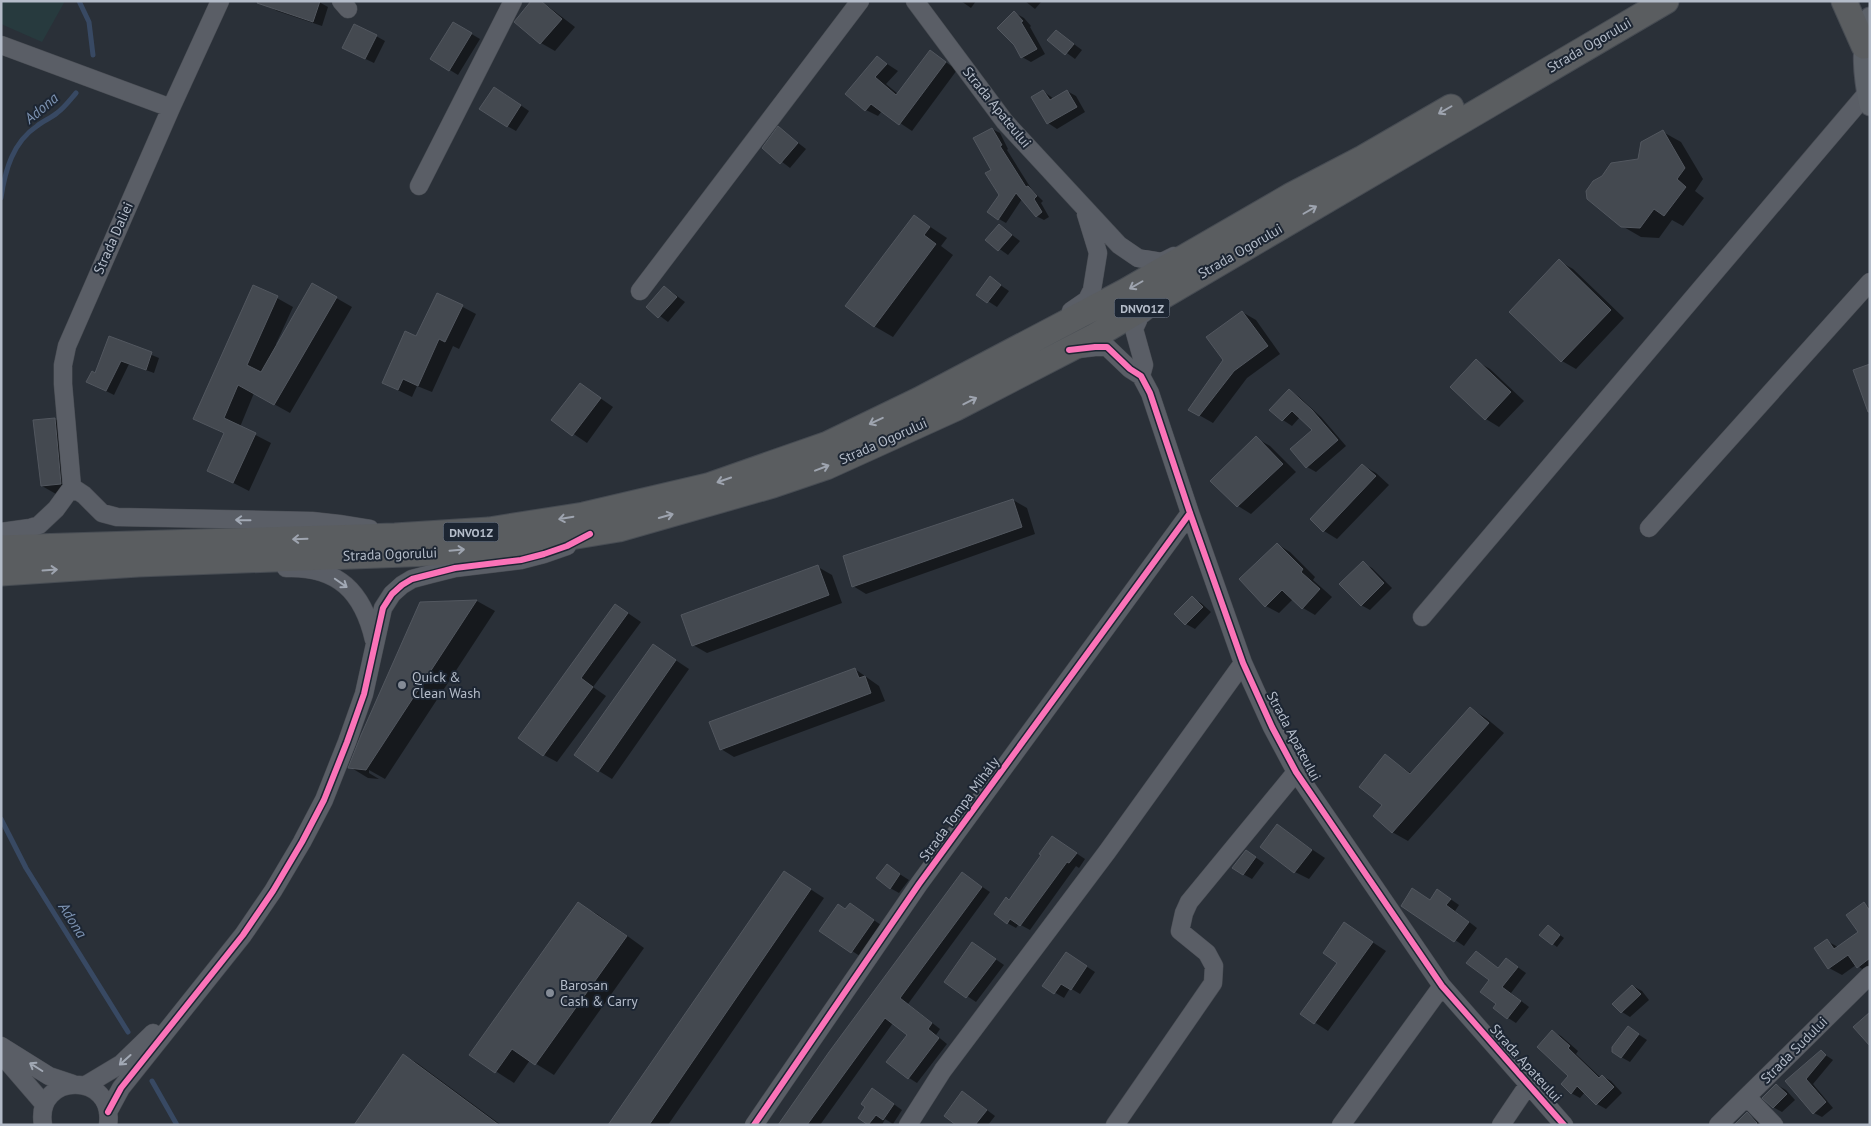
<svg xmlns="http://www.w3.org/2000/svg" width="1871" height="1126" font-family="'PT Sans',sans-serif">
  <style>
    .green { fill: #273a3e }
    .shadow { fill: #0007 }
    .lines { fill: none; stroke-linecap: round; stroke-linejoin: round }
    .stream { stroke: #384963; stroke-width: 5 }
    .building { fill: #444950; stroke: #52575f }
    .minor-casing { stroke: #484c53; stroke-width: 19 }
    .major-casing { stroke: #484c55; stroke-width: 23 }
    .highway-casing { stroke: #474c53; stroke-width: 27 }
    .minor { stroke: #5a5e66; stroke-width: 18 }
    .major { stroke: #5c6168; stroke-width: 21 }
    .highway { stroke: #5a5d60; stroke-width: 25 }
    .cycleway-casing { stroke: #1d2633; stroke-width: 9 }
    .cycleway { stroke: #fb73b8; stroke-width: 6 }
    .oneway { stroke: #9ea4af }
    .oneway2 { stroke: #a2a9b5 }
    .poi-dot { fill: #848b96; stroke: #1d2633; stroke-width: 2 }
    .labels { text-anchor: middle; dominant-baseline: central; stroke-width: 4; stroke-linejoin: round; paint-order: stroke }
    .shield { fill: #1d2633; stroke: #878f9c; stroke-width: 1 }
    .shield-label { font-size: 12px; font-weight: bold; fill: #b4bcc9 }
    .street-label { font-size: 14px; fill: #b4bcc9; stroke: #1d2633 }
    .poi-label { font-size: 14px; fill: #b4bcc9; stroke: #1d2633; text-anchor: start }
    .water-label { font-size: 15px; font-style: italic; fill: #7c92b1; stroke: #1d2633 }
  </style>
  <rect width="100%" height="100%" fill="#2a3038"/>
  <path class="green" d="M1,1H65L42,42L1,24Z"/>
  <path class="shadow" d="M541,1L575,27L555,51L541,43L516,22Z
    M961,1H976L971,8Z
    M1025,1H1042L1035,9Z
    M319,2L328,7L322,26L277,11L268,6Z
    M1015,13L1024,18L1031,26L1030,27L1045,54L1031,62L1022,57Z
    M453,23L480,39L458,75L432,59Z
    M1056,31L1082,50L1075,59L1049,40Z
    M376,36L385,41L374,63L353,53Z
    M930,51L957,70L912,131L882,111L878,116L866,110L878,58L898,71L886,84L898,94Z
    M1043,91L1054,99L1067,91L1076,96L1085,112L1057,129L1048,123L1033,97Z
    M503,93L529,111L516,131L507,126Z
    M779,128L806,149L790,168L764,148Z
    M992,129L1000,133L1008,149L1007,150L1032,190L1043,201L1041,203L1049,217L1044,220L1036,216L1022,199L1006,223L999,219L1000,195L992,170Z
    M1663,132L1681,142L1703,179L1695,191L1704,198L1683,226L1672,220L1659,238L1641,237L1622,226Z
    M914,216L947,238L941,246L953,255L893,337L874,326Z
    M999,225L1020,241L1008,255L987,240Z
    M1559,261L1573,269L1624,318L1576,369L1562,361Z
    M990,278L1009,291L997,307L977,294Z
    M312,284L352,307L290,413L254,393L240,427L271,443L249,491L208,470L225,434L195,419L277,298L293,307L276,344L278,345Z
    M665,287L685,302L668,322L648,307Z
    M438,294L476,314L459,349L453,346L432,392L417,386L412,397L383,383L417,338Z
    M1242,312L1256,320L1280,354L1247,378L1213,423L1190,410L1224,360Z
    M110,338L159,358L154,373L129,364L114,395L96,386V374Z
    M1476,361L1490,369L1524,401L1499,427L1486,419Z
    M580,384L613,407L587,443L553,420Z
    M1289,390L1298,396L1321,417L1346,446L1316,472L1307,467L1314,430L1300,417L1292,426L1283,420L1271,410Z
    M55,419L69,427L74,492L56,494L42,486Z
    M1256,438L1270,446L1296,472L1251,514L1238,506Z
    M1362,465L1376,473L1389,485L1337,539L1324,531Z
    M1013,500L1027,508L1035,534L866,594L853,586Z
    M1277,544L1290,552L1315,577L1313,580L1332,597L1315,615L1303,608L1293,599L1279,613L1266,606Z
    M1363,563L1372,568L1392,588L1370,610L1361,605Z
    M818,567L832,575L842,603L707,653L693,645Z
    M1192,598L1201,603L1211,612L1195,629L1186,624Z
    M477,601L495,611L385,779L369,770V773L379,779L368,778L350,767L421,603Z
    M616,605L641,622L593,687L606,696L557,762L544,755Z
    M653,645L689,669L612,779L599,771Z
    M855,669L879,686L885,701L734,757L721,749Z
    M1470,708L1486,718L1504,733L1408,841L1392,832L1384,805L1385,756L1412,774Z
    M1277,826L1325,858L1309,879L1295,872L1262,847Z
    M1061,843L1085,859L1079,868L1076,866L1030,930L1019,924L1016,928L1007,923L1010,901Z
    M1255,857L1264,863L1252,879L1243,874Z
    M887,866L909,880L899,893L890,888Z
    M784,872L824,898L668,1125H610Z
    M963,874L990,892L908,1004L940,1029L936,1035L947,1044L917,1083L909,1078V1035L893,1023L820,1125H780Z
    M1446,896L1459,905L1455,911L1477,928L1464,946L1403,905L1431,901Z
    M578,904L597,914L644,948L554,1075L530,1060L514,1083L471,1055Z
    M850,904L887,929L866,960L821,931L846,910Z
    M1864,904L1870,907V974L1856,965L1842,975L1829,968L1827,941L1838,947L1860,932Z
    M1345,924L1386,951L1328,1031L1302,1014L1338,962Z
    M1552,929L1564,938L1557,947L1541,935Z
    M981,949L1004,965L976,1002L946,982Z
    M1476,952L1499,969L1506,959L1526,973L1511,993L1529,1007L1516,1023L1508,1018L1491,980Z
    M1075,959L1095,972L1080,994L1070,988L1064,998L1044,986Z
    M1633,986L1642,991L1649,1000L1630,1017L1622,1012Z
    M1629,1028L1647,1040L1630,1062L1621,1057Z
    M1552,1031L1561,1036L1578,1051L1576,1054L1601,1078L1602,1076L1611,1081L1622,1093L1606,1109L1597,1104L1585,1092L1580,1098L1571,1093L1570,1075Z
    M1821,1052L1833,1060L1813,1084L1833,1108L1822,1117L1814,1113L1787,1081Z
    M403,1055L417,1063L501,1125H355Z
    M1777,1085L1786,1090L1795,1100L1782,1112L1773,1107Z
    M881,1095L902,1110L893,1124L885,1119L882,1125H871L860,1117Z
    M971,1098L995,1116L988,1125H958Z
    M1747,1114L1755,1119L1762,1125H1737Z"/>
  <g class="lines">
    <path class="stream" d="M79,1L89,22L93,55
      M1,198C5,170 13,142 37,126C43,121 51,118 57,113C64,108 70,100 76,93
      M1,819L26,868L128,1032
      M152,1081L177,1125"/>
  </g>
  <path class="building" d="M258,1H320L313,22L257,3Z
    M531,1H541L562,19L540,44L514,22Z
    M1014,11L1023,21L1021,22L1037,49L1021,58L1014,45L997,28Z
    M453,22L472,33L449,71L430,59Z
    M354,24L377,35L365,59L342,48Z
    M1056,30L1074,44L1065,55L1047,40Z
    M930,50L946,62L899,125L871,104L865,111L845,94L877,56L887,64L875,77L896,95Z
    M494,87L521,105L507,127L479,109Z
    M1043,90L1050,100L1067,90L1077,107L1047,124L1031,97Z
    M778,126L798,143L780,164L762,148Z
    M992,128L1002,145L1000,146L1026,187L1028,186L1037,196L1034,199L1042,212L1036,217L1016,193L998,220L987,212L999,195L985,173L991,170L973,138Z
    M1663,130L1685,168L1677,179L1686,187L1664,216L1654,209L1640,228L1621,227L1587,199L1586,191L1593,181L1602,176L1611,163L1638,159L1641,142Z
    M914,215L930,227L924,235L936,244L874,327L845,306Z
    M999,224L1012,235L998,251L985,240Z
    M1559,259L1611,310L1561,362L1509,312Z
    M990,276L1001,285L987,303L976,295Z
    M312,283L337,297L274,405L238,385L224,418L256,433L233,483L207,471L224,433L193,419L253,285L278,296L247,365L261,372Z
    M664,286L677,297L658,318L646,307Z
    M437,293L463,305L445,342L439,339L418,386L403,379L398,390L382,383L405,331L416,336Z
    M1242,311L1268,346L1234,371L1199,416L1188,410L1223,360L1206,337Z
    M109,336L152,352L146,370L121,361L106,391L86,382L92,371L95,373Z
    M1476,359L1511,392L1485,420L1450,387Z
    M1870,364V412H1868L1853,370Z
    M580,383L601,398L572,436L551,420Z
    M1289,389L1312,410L1338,440L1306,468L1290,449L1312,430L1292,411L1282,421L1269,410Z
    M55,418L61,484L41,486L33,420Z
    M1256,436L1283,464L1237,507L1210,481Z
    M1362,464L1376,476L1323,532L1310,519Z
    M1013,499L1022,527L852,587L843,556Z
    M1277,543L1303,569L1301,572L1320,589L1302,609L1282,590L1265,607L1239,579Z
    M1363,561L1384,583L1361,606L1339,584Z
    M818,565L829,595L692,646L681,615Z
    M1192,596L1203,607L1185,625L1174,614Z
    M477,600L366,770L348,768L361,735L420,602Z
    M615,604L628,613L581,678L593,687L543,756L518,738Z
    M653,644L676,660L598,772L574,755Z
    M855,668L859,678L865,676L871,693L720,750L709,722Z
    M1470,707L1489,723L1392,833L1373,816L1382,805L1359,787L1385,754L1410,774Z
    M1277,824L1312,850L1294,873L1260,847Z
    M1052,836L1077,853L1069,863L1067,862L1020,926L1010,919L1007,924L994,914L1006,897L1009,900L1041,855L1039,854Z
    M1246,850L1256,857L1243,875L1232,868Z
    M887,864L900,874L890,889L876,878Z
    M784,871L811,889L649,1125H608Z
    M962,872L982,887L900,998L932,1023L928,1029L939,1038L908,1079L886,1062L907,1035L885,1018L807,1125H778L829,1052Z
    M1412,888L1430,900L1437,889L1451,899L1446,905L1469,922L1454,942L1401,906Z
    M578,902L627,936L535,1065L512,1049L495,1073L469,1055Z
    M1864,902L1870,911V958L1857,968L1848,955L1828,969L1814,948L1827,939L1834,949L1858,932L1846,915Z
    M850,903L874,920L851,953L819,931L838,904L845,909Z
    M1344,922L1373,942L1314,1024L1300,1014L1337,963L1323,953Z
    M1548,925L1560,935L1552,945L1539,935Z
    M972,942L996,959L966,998L944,982Z
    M1476,951L1498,968L1506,958L1518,967L1502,987L1521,1001L1507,1019L1493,1008L1496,1004L1480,992L1489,980L1466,963Z
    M1066,952L1087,966L1071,990L1061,984L1054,994L1042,986Z
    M1632,985L1641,994L1621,1013L1612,1004Z
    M1870,1012V1046L1853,1027Z
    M1628,1026L1639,1034L1621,1058L1612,1052V1047Z
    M1552,1030L1570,1046L1568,1048L1599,1078L1602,1075L1614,1087L1596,1105L1577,1086L1571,1094L1561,1084L1568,1076L1537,1047Z
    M1821,1050L1826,1055L1806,1079L1826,1102L1813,1114L1785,1081Z
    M403,1054L499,1125H354Z
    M1776,1084L1787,1094L1773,1108L1762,1098Z
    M872,1088L894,1104L883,1120L876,1115L868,1125L858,1118L865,1107L861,1104Z
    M962,1091L987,1110L975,1125H956L944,1116Z
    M1747,1112L1757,1123L1755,1125H1734Z"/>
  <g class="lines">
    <defs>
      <path id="minor" d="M341,1L348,9
        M915,1L1005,122L1119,245L1138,258L1162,262L1174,256
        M1,45L171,108
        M419,186L513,1
        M640,291L860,1
        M1071,311L1087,300L1092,290L1098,253L1086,214
        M1078,349L1095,347H1107L1130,369L1141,376L1150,393L1190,513L1243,663L1272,727L1296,772L1442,986L1564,1125
        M1141,376L1144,365L1134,329L1140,316L1149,309
        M72,487L84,495L102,513L117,517L312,521L339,524L370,529
        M1649,528L1870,282
        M1,532L30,528L39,525L56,509L72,487L63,384V365L67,346L171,108L220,1
        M286,568C338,566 363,592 374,640
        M1422,617L1867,93
        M1,1046L49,1076L73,1084
        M1,1054L44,1104
        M86,1085L121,1064L153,1033
        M1747,1097L1774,1125
        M108,1112L121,1088L243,935L273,891L302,842L324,800L347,742L364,694L383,608L392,594L402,585L412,579L431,574L455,568L521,560L544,554L567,546
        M43,1125C34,1072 116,1071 108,1125
        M754,1125L919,884L1190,513
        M908,1125L943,1070L1107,852L1243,663
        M1115,1125L1213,983L1214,966L1207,953L1180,931L1184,913L1189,902L1296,772
        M1341,1125L1442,986
        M1501,1125L1528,1085
        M1718,1125L1870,975"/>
      <path id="major" d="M1870,18C1861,47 1864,76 1870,105"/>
      <path id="highway" d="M1844,1L1864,46
        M1,548L395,536L489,530L584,515L708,486L828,444L919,400L1126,291L1292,195L1363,158L1451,107
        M1,573L138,564L432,553L540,542L619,529L773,485L826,467L956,408L1095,336L1666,1"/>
    </defs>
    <use href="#minor" class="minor-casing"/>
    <use href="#major" class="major-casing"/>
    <use href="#highway" class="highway-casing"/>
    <use href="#minor" class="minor"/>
    <use href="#major" class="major"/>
    <use href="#highway" class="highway"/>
    <defs>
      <path id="cycleway" d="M1069,350L1095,347H1107L1130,369L1141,376L1150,393L1190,513L1243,663L1272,727L1296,772L1442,986L1564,1125
        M108,1112L121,1088L243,935L273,891L302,842L324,800L347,742L364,694L383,608L392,594L402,585L412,579L455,568L521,560L544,554L567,546L590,534
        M754,1125L919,884L1190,513"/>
    </defs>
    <use href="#cycleway" class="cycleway-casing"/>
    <use href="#cycleway" class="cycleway"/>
  </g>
  <defs><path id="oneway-shaft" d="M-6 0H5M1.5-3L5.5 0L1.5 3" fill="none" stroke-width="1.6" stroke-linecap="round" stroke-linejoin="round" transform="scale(1.25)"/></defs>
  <g class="oneway">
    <use href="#oneway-shaft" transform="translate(1445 110) rotate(150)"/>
    <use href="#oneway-shaft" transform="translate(1310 210) rotate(-30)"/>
    <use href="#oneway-shaft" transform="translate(1136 285) rotate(150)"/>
    <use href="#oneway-shaft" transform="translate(970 401) rotate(-27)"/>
    <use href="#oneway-shaft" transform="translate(876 421) rotate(155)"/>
    <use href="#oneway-shaft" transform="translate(822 468) rotate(-21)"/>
    <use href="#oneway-shaft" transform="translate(724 480) rotate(161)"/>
    <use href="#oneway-shaft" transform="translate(666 516) rotate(-16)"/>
    <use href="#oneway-shaft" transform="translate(566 518) rotate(170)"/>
    <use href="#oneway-shaft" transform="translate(300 539) rotate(178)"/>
    <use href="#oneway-shaft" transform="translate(457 550) rotate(-5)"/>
    <use href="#oneway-shaft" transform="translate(50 570) rotate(-4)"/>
  </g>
  <g class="oneway2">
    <use href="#oneway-shaft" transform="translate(243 520) rotate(-179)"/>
    <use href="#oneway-shaft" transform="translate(341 583) rotate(35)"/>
    <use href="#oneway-shaft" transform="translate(125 1060) rotate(138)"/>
    <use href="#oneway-shaft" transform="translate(36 1067) rotate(-148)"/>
  </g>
  <g class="poi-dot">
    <circle cx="402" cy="685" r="5"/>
    <circle cx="550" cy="993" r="5"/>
  </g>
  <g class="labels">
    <g class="shield">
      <rect x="1114.5" y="298.5" width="55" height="19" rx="4"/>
      <rect x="443.5" y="522.5" width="55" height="19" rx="4"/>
    </g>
    <g class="shield-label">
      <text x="1142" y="308">DNVO1Z</text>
      <text x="471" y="532">DNVO1Z</text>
    </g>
    <g class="street-label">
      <text transform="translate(1589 45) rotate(-30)">Strada Ogorului</text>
      <text transform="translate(997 107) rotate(51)">Strada Apateului</text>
      <text transform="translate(113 238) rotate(-66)">Strada Daliei</text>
      <text transform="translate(1240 251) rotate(-30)">Strada Ogorului</text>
      <text transform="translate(883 441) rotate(-24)">Strada Ogorului</text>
      <text transform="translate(390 554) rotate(-2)">Strada Ogorului</text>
      <text transform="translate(1294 736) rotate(62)">Strada Apateului</text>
      <text transform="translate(959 809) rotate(-54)">Strada Tompa Mihály</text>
      <text transform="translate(1794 1050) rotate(-45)">Strada Sudului</text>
      <text transform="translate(1526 1063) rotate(48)">Strada Apateului</text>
    </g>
    <g class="poi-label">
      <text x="412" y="677">Quick &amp;<tspan x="412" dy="16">Clean Wash</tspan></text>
      <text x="560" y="985">Barosan<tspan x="560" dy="16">Cash &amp; Carry</tspan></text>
    </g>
    <g class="water-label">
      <text transform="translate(41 108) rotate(-40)">Adona</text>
      <text transform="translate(73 920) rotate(58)">Adona</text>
    </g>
  </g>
  <rect width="1871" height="1126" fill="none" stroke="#b4bcc9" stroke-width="5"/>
</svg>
